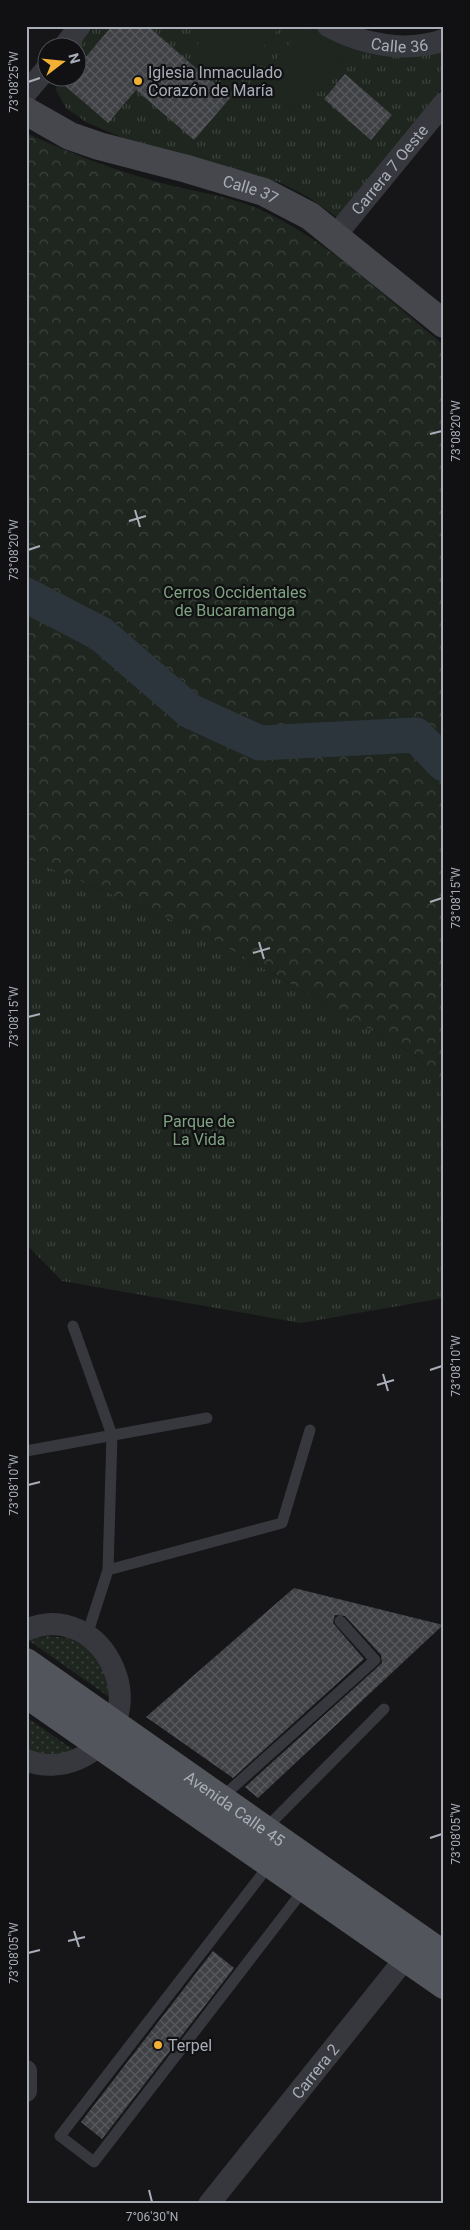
<svg xmlns="http://www.w3.org/2000/svg" width="470" height="2230" font-family="Roboto,sans-serif">
  <style>
    .grass { fill: url(#grass-dots) }
    .forest { fill: url(#forest-crowns) }
    .park { fill: url(#park-tufts) }
    .garden { fill: #1e261f }
    .lines { fill: none; stroke-linecap: round; stroke-linejoin: round }
    .river { stroke: #2c353c; stroke-width: 35 }
    .building { fill: url(#building-cross-hatch) }
    .lane { stroke: #37383d; stroke-width: 11 }
    .street { stroke: #37383d; stroke-width: 22 }
    .secondary { stroke: #45474d; stroke-width: 28 }
    .primary { stroke: #53555c; stroke-width: 28 }
    .ticks { fill: none; stroke: #a8adb8; stroke-width: 2 }
    .poi-dot { fill: #f2b134; stroke: #111113; stroke-width: 2 }
    .labels { text-anchor: middle; dominant-baseline: central; stroke-width: 4.5; stroke-linejoin: round; paint-order: stroke }
    .street-label { font-size: 16px; fill: #a8adb8; stroke: #111113 }
    .poi-label { font-size: 16px; fill: #a8adb8; stroke: #111113; text-anchor: start }
    .park-label { font-size: 16px; fill: #7fa381; stroke: #111113 }
    .neatline { fill: none; stroke: #a8adb8; stroke-width: 2 }
    .ticks-label { font-size: 12px; text-anchor: middle; fill: #a8adb8 }
  </style>
  <defs>
    <pattern id="grass-dots" width="8" height="8" patternUnits="userSpaceOnUse" patternTransform="scale(1.25)"><rect width="8" height="8" fill="#1e261f"/><path d="M2 2h.1M6 6h.1" fill="none" stroke="#3c433d" stroke-width="1.8" stroke-linecap="round"/></pattern>
    <pattern id="forest-crowns" width="20" height="18" patternUnits="userSpaceOnUse" patternTransform="scale(1.25)"><rect width="20" height="18" fill="#1e261f"/><path d="M2 6a3 3 0 1 1 6 0M12 15a3 3 0 1 1 6 0" fill="none" stroke="#3c433d"/></pattern>
    <pattern id="park-tufts" width="24" height="20" patternUnits="userSpaceOnUse" patternTransform="scale(1.25)"><rect width="24" height="20" fill="#1e261f"/><path d="M3 7l-1-3M5 7V3M7 7l1-3M15 17l-1-3M17 17v-4M19 17l1-3" fill="none" stroke="#3c433d"/></pattern>
    <pattern id="building-cross-hatch" width="8" height="8" patternUnits="userSpaceOnUse" patternTransform="scale(1.25)"><rect width="8" height="8" fill="#404145"/><path d="M0 0l8 8M0 8l8-8" fill="none" stroke="#595a5e"/></pattern>
  </defs>
  <rect width="100%" height="100%" fill="#161618"/>
  <path class="grass" d="M48,1636L69,1638L100,1655L112,1699L28,1640Z
    M26,1717L77,1752L48,1758L26,1751Z"/>
  <path class="forest" d="M26,133C72,154 116,171 165,184C193,191 236,198 261,210C329,241 386,298 444,345V1093L418,1057L200,932L26,858Z"/>
  <path class="park" d="M95,26H314L335,40L444,50V86L338,218L308,197L279,182L132,142L86,122L66,108L56,90L58,78H78L77,47Z
    M26,858L200,932L418,1057L444,1093V1298L301,1323L62,1281L26,1244Z"/>
  <path class="garden" d="M214,26H281L235,79L197,45Z
    M305,26L342,57L294,112L258,80Z"/>
  <g class="lines">
    <path class="river" d="M26,595L101,634L190,711L260,743L416,735L444,764"/>
  </g>
  <path class="building" d="M112,26H148L230,98L194,140L136,90L108,123L56,78H78V66Z
    M345,74L392,115L371,140L324,99Z
    M294,1588L443,1625L258,1798L245,1787L382,1663L381,1655L345,1616L335,1615L333,1623L364,1659L233,1778L146,1717Z
    M213,1951L234,1968L102,2139L81,2122Z"/>
  <g class="lines">
    <path class="lane" d="M73,1326L112,1435L108,1570
      M26,1451L207,1418
      M87,1635L108,1570L282,1523L310,1430
      M221,1798L375,1660L340,1621
      M265,1829L384,1709
      M270,1864L60,2136L94,2162L305,1888"/>
    <g class="street">
      <path id="s1" d="M328,26C363,45 406,53 444,40"/>
      <path d="M63,48L80,26"/>
      <path d="M26,93L48,67"/>
      <path id="s2" d="M335,236L444,103"/>
      <path d="M26,1630C104,1596 163,1721 78,1759C62,1766 43,1767 26,1760"/>
      <path d="M26,2071V2091"/>
      <path id="s3" d="M209,2204L416,1945"/>
    </g>
    <path class="secondary" id="s4" d="M26,111L70,136L99,146L187,169L264,192L310,216L444,324"/>
    <g class="primary">
      <path id="s5" d="M26,1662L444,1955"/>
      <path d="M26,1694L444,1985"/>
    </g>
  </g>
  <path class="ticks" d="M28,82L40,78M430,434L442,431M135,510L140,527M129,521L146,516M28,550L40,546M430,902L442,898M259,942L264,959M253,953L270,948M28,1017L40,1014M430,1370L442,1366M383,1374L388,1391M377,1385L394,1380M28,1485L40,1482M430,1838L442,1834M74,1931L79,1947M68,1941L85,1937M28,1953L40,1950M149,2190L152,2202"/>
  <g class="poi-dot">
    <circle cx="138" cy="81" r="5"/>
    <circle cx="158" cy="2045" r="5"/>
  </g>
  <g class="labels">
    <g class="street-label">
      <text stroke="none"><textPath href="#s1" startOffset="75">Calle 36</textPath></text>
      <text stroke="none"><textPath href="#s2" startOffset="86">Carrera 7 Oeste</textPath></text>
      <text stroke="none"><textPath href="#s4" startOffset="239">Calle 37</textPath></text>
      <text stroke="none"><textPath href="#s5" startOffset="255">Avenida Calle 45</textPath></text>
      <text stroke="none"><textPath href="#s3" startOffset="170">Carrera 2</textPath></text>
    </g>
    <g class="poi-label">
      <text x="148" y="72">Iglesia Inmaculado<tspan x="148" dy="18">Corazón de María</tspan></text>
      <text x="168" y="2045">Terpel</text>
    </g>
    <g class="park-label">
      <text x="235" y="592">Cerros Occidentales<tspan x="235" dy="18">de Bucaramanga</tspan></text>
      <text x="199" y="1121">Parque de<tspan x="199" dy="18">La Vida</tspan></text>
    </g>
  </g>
  <rect width="470" height="2230" fill="none" stroke="#111113" stroke-width="55"/>
  <g transform="translate(62 62) rotate(74)"><circle r="24" fill="#111113" stroke="#4d4f55"/>
  <path d="M0-4L9 19L0 12L-9 19Z" fill="#f2b134"/>
  <text y="-8" font-size="14" font-weight="bold" text-anchor="middle" fill="#a8adb8">N</text>
  </g>
  <rect x="28" y="28" width="414" height="2174" class="neatline"/>
  <g class="ticks-label">
    <text transform="translate(14 82) rotate(-90)" y="4">73°08'25"W</text>
    <text transform="translate(456 431) rotate(-90)" y="4">73°08'20"W</text>
    <text transform="translate(14 550) rotate(-90)" y="4">73°08'20"W</text>
    <text transform="translate(456 898) rotate(-90)" y="4">73°08'15"W</text>
    <text transform="translate(14 1017) rotate(-90)" y="4">73°08'15"W</text>
    <text transform="translate(456 1366) rotate(-90)" y="4">73°08'10"W</text>
    <text transform="translate(14 1485) rotate(-90)" y="4">73°08'10"W</text>
    <text transform="translate(456 1834) rotate(-90)" y="4">73°08'05"W</text>
    <text transform="translate(14 1953) rotate(-90)" y="4">73°08'05"W</text>
    <text x="152" y="2221">7°06'30"N</text>
  </g>
</svg>
